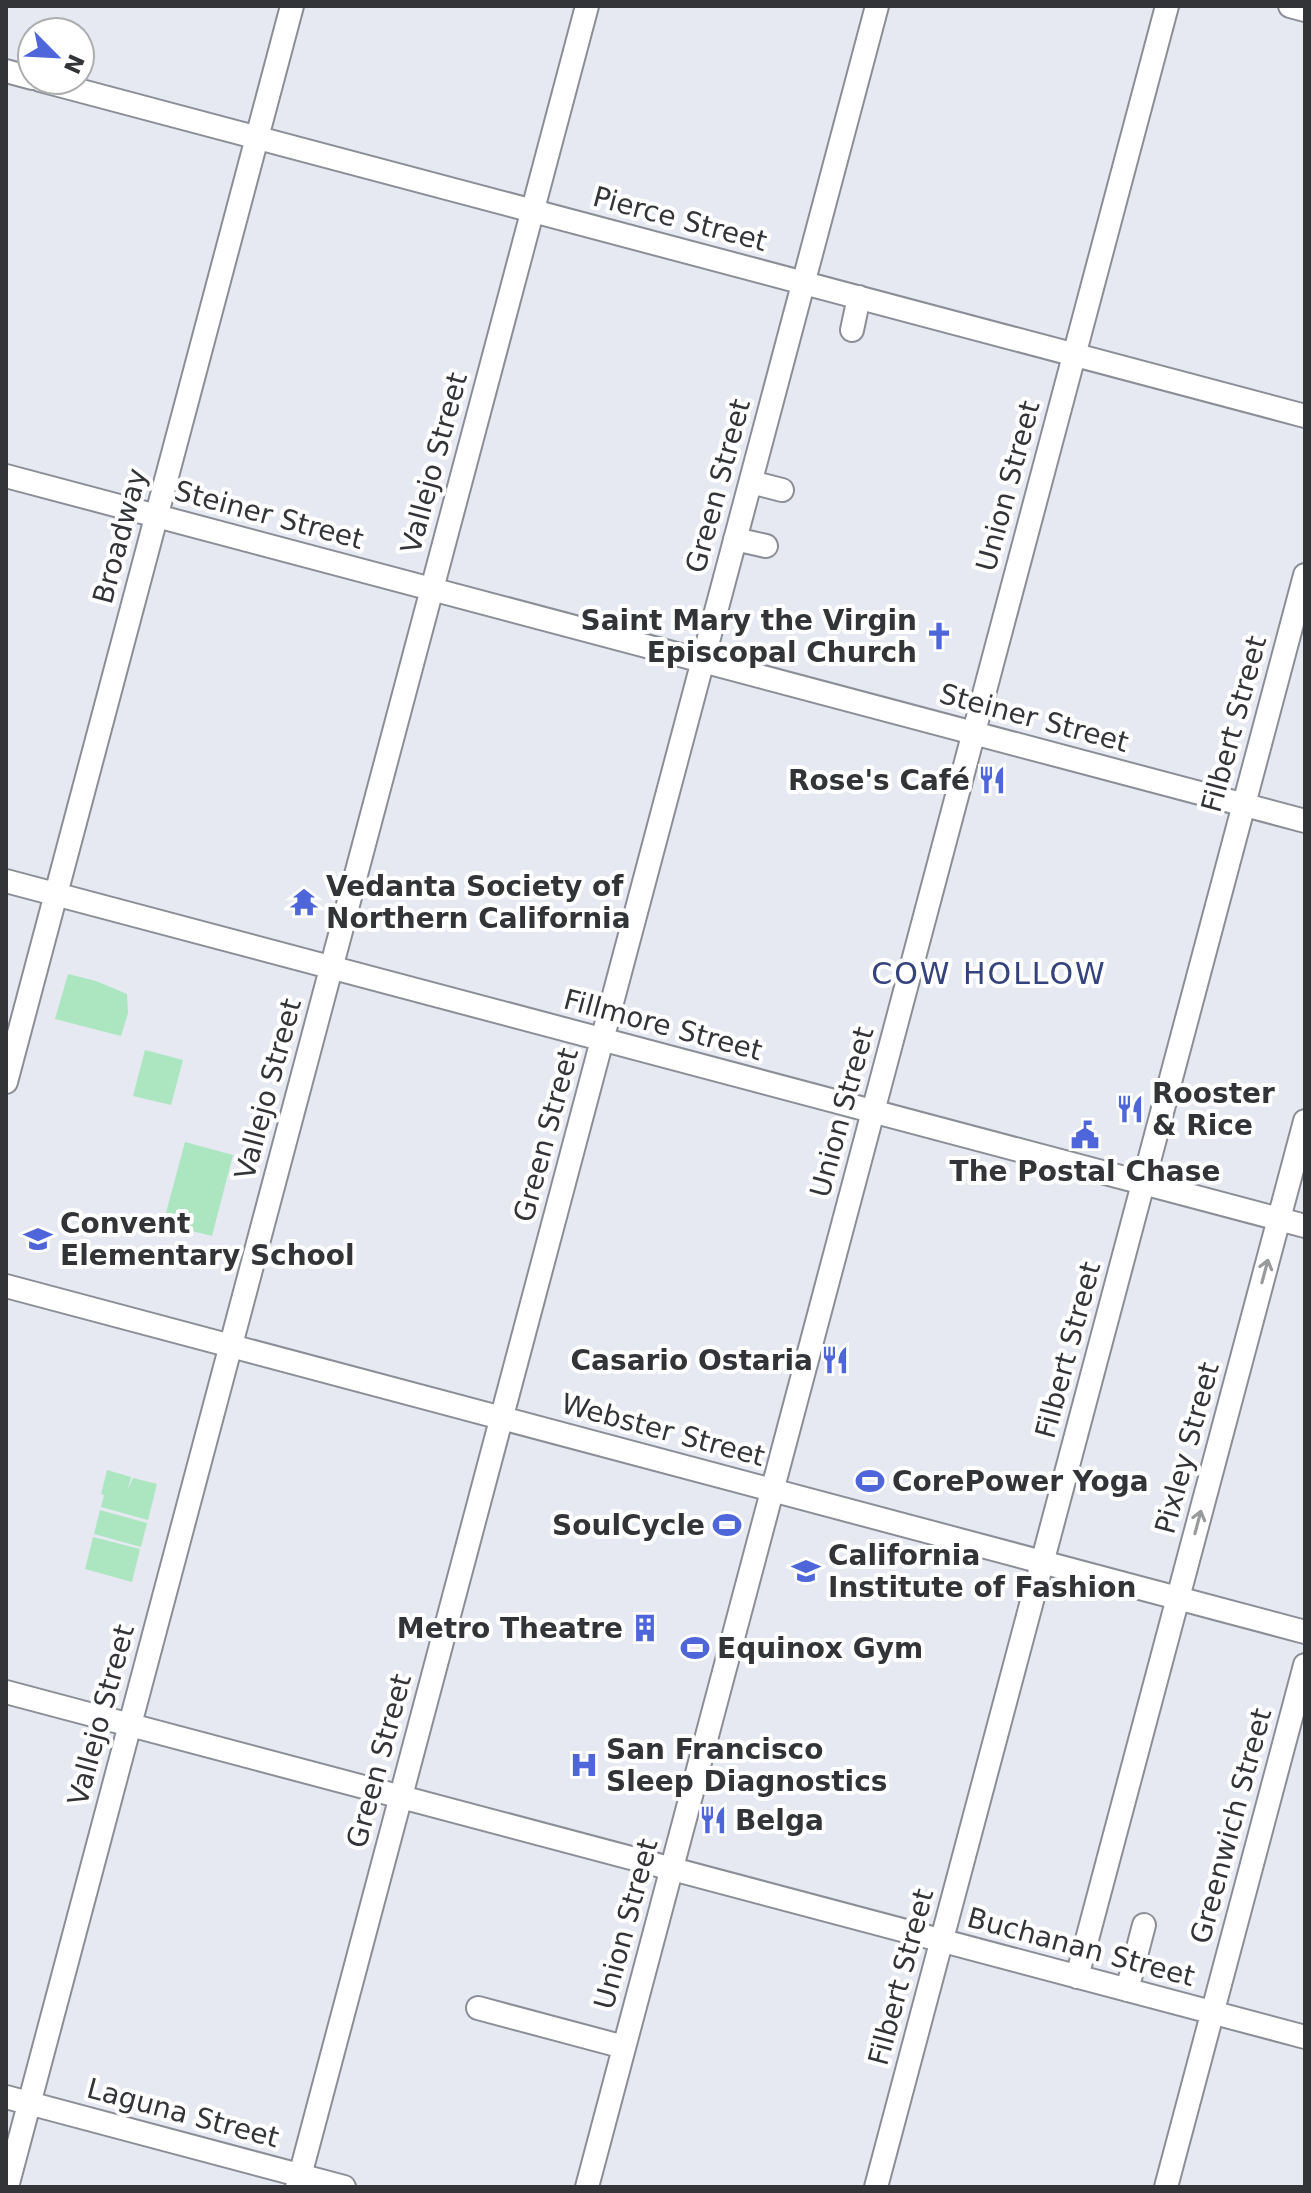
<svg xmlns="http://www.w3.org/2000/svg" width="1311" height="2193" font-family="'DejaVu Sans',sans-serif">
  <style>
    .green { fill: #ace6c0 }
    .lines { fill: none; stroke-linecap: round; stroke-linejoin: round }
    .minor-casing { stroke: #8b8e96; stroke-width: 26 }
    .minor { stroke: #fff; stroke-width: 22 }
    .oneway { stroke: #999a9b }
    .labels { text-anchor: middle; dominant-baseline: central; stroke-width: 8; stroke-linejoin: round; paint-order: stroke }
    .street-label { font-size: 28px; fill: #333437; stroke: #fff }
    .poi-label { font-size: 28px; font-weight: bold; fill: #333437; stroke: #fff; text-anchor: start }
    .neighbourhood-label { font-size: 30px; letter-spacing: 2px; fill: #34427d; stroke: #fff }
  </style>
  <rect width="100%" height="100%" fill="#e6e9f1"/>
  <path class="green" d="M68,974L96,981L127,994L128,1013L121,1036L55,1019Z
    M145,1050L183,1060L171,1105L133,1096Z
    M185,1142L233,1155L212,1236L163,1224Z
    M107,1470L131,1477L128,1489L133,1478L157,1484L148,1520L101,1507L104,1495L101,1494Z
    M100,1510L147,1523L141,1547L94,1534Z
    M93,1537L140,1549L132,1582L85,1569Z"/>
  <g class="lines">
    <defs>
      <path id="minor" d="M1290,6L1305,10
        M6,71L32,78
        M40,80L1305,416
        M852,330L859,297
        M6,476L1305,821
        M751,482L782,490
        M735,539L766,546
        M6,881L1305,1226
        M6,1082L292,6
        M6,1286L1305,1632
        M6,1692L1305,2037
        M1077,1977L1305,1121
        M1127,1990L1144,1925
        M478,2008L624,2047
        M6,2097L344,2187
        M7,2187L587,6
        M297,2187L877,6
        M587,2187L1167,6
        M876,2187L1305,575
        M1166,2187L1305,1665"/>
    </defs>
    <use href="#minor" class="minor-casing"/>
    <use href="#minor" class="minor"/>
  </g>
  <defs><path id="oneway-shaft" d="M-6 0H5M1.5-3L5.5 0L1.5 3" fill="none" stroke-width="1.6" stroke-linecap="round" stroke-linejoin="round" transform="scale(2)"/></defs>
  <g class="oneway">
    <use href="#oneway-shaft" transform="translate(1265 1271) rotate(-75)"/>
    <use href="#oneway-shaft" transform="translate(1198 1522) rotate(-75)"/>
  </g>
  <defs>
    <symbol id="church-bare" viewBox="-9 -9 18 18"><path d="M-1.2-6h2.4v3.5h3.3v2.4h-3.3V6h-2.4V-.1h-3.3v-2.4h3.3Z" fill="#4f66db" stroke="#fff" stroke-width="2.5" paint-order="stroke"/></symbol>
    <symbol id="restaurant-bare" viewBox="-9 -9 18 18"><path d="M-5-6h1v4h1v-4h1v4h1v-4h1v5L-1.5 .5V6h-2V.5L-5-1ZM5-6V6H3V1.5H1.5Q1.5-4 5-6Z" fill="#4f66db" stroke="#fff" stroke-width="2.5" paint-order="stroke"/></symbol>
    <symbol id="temple-bare" viewBox="-9 -9 18 18"><path d="M0-6L5-2H3V0L6.5 2.5H4V6H1.5V3h-3V6H-4V2.5H-6.5L-3 0V-2H-5Z" fill="#4f66db" stroke="#fff" stroke-width="2.5" paint-order="stroke"/></symbol>
    <symbol id="civic-bare" viewBox="-9 -9 18 18"><path d="M-.6-6.5H3V-4.5H.6V-3L4-1V1h2V6H-6V1h2V-1L-.6-3ZM-1.2 2.5V6h2.4V2.5Z" fill="#4f66db" stroke="#fff" stroke-width="2.5" paint-order="stroke"/></symbol>
    <symbol id="school-bare" viewBox="-9 -9 18 18"><path d="M0-5L7-2L0 1L-7-2ZM-4 1L0 2.5L4 1V4Q0 6-4 4Z" fill="#4f66db" stroke="#fff" stroke-width="2.5" paint-order="stroke"/></symbol>
    <symbol id="stadium-bare" viewBox="-9 -9 18 18"><path d="M0-5a6.5 5 0 1 0 0 10a6.5 5 0 1 0 0-10ZM-3.5-1.8h7v3.6h-7Z" fill="#4f66db" stroke="#fff" stroke-width="2.5" paint-order="stroke"/></symbol>
    <symbol id="university-bare" viewBox="-9 -9 18 18"><path d="M0-5L7-2L0 1L-7-2ZM-4 1L0 2.5L4 1V4Q0 6-4 4Z" fill="#4f66db" stroke="#fff" stroke-width="2.5" paint-order="stroke"/></symbol>
    <symbol id="building-bare" viewBox="-9 -9 18 18"><path d="M-4-6H4V6H1V3H-1V6H-4ZM-2.5-4.3h1.7v1.8h-1.7ZM.8-4.3h1.7v1.8H.8ZM-2.5-1h1.7V.8h-1.7ZM.8-1h1.7V.8H.8Z" fill="#4f66db" stroke="#fff" stroke-width="2.5" paint-order="stroke"/></symbol>
    <symbol id="hospital-bare" viewBox="-9 -9 18 18"><path d="M-5-5h3v3.5h4V-5h3V5h-3V1.5h-4V5h-3Z" fill="#4f66db" stroke="#fff" stroke-width="2.5" paint-order="stroke"/></symbol>
  </defs>
  <g fill-rule="evenodd">
    <use href="#church-bare" x="919" y="616" width="40" height="40"/>
    <use href="#restaurant-bare" x="972" y="760" width="40" height="40"/>
    <use href="#temple-bare" x="284" y="882" width="40" height="40"/>
    <use href="#restaurant-bare" x="1110" y="1089" width="40" height="40"/>
    <use href="#civic-bare" x="1065" y="1115" width="40" height="40"/>
    <use href="#school-bare" x="18" y="1219" width="40" height="40"/>
    <use href="#restaurant-bare" x="815" y="1340" width="40" height="40"/>
    <use href="#stadium-bare" x="850" y="1461" width="40" height="40"/>
    <use href="#stadium-bare" x="707" y="1505" width="40" height="40"/>
    <use href="#university-bare" x="786" y="1551" width="40" height="40"/>
    <use href="#building-bare" x="625" y="1608" width="40" height="40"/>
    <use href="#stadium-bare" x="675" y="1628" width="40" height="40"/>
    <use href="#hospital-bare" x="564" y="1745" width="40" height="40"/>
    <use href="#restaurant-bare" x="693" y="1800" width="40" height="40"/>
  </g>
  <g class="labels">
    <g class="street-label">
      <text transform="translate(680 219) rotate(15)">Pierce Street</text>
      <text transform="translate(434 463) rotate(-75)">Vallejo Street</text>
      <text transform="translate(718 486) rotate(-75)">Green Street</text>
      <text transform="translate(1008 486) rotate(-75)">Union Street</text>
      <text transform="translate(269 515) rotate(15)">Steiner Street</text>
      <text transform="translate(120 536) rotate(-75)">Broadway</text>
      <text transform="translate(1034 718) rotate(15)">Steiner Street</text>
      <text transform="translate(1234 724) rotate(-75)">Filbert Street</text>
      <text transform="translate(663 1025) rotate(15)">Fillmore Street</text>
      <text transform="translate(268 1089) rotate(-75)">Vallejo Street</text>
      <text transform="translate(842 1112) rotate(-75)">Union Street</text>
      <text transform="translate(546 1135) rotate(-75)">Green Street</text>
      <text transform="translate(1068 1350) rotate(-75)">Filbert Street</text>
      <text transform="translate(663 1430) rotate(15)">Webster Street</text>
      <text transform="translate(1187 1448) rotate(-75)">Pixley Street</text>
      <text transform="translate(101 1715) rotate(-75)">Vallejo Street</text>
      <text transform="translate(379 1761) rotate(-75)">Green Street</text>
      <text transform="translate(1231 1826) rotate(-75)">Greenwich Street</text>
      <text transform="translate(626 1924) rotate(-75)">Union Street</text>
      <text transform="translate(1081 1947) rotate(15)">Buchanan Street</text>
      <text transform="translate(901 1977) rotate(-75)">Filbert Street</text>
      <text transform="translate(183 2113) rotate(15)">Laguna Street</text>
    </g>
    <g class="poi-label">
      <text x="917" y="620" text-anchor="end">Saint Mary the Virgin<tspan x="917" dy="32">Episcopal Church</tspan></text>
      <text x="970" y="780" text-anchor="end">Rose's Café</text>
      <text x="326" y="886">Vedanta Society of<tspan x="326" dy="32">Northern California</tspan></text>
      <text x="1152" y="1093">Rooster<tspan x="1152" dy="32">&amp; Rice</tspan></text>
      <text x="1085" y="1171" text-anchor="middle">The Postal Chase</text>
      <text x="60" y="1223">Convent<tspan x="60" dy="32">Elementary School</tspan></text>
      <text x="813" y="1360" text-anchor="end">Casario Ostaria</text>
      <text x="892" y="1481">CorePower Yoga</text>
      <text x="705" y="1525" text-anchor="end">SoulCycle</text>
      <text x="828" y="1555">California<tspan x="828" dy="32">Institute of Fashion</tspan></text>
      <text x="623" y="1628" text-anchor="end">Metro Theatre</text>
      <text x="717" y="1648">Equinox Gym</text>
      <text x="606" y="1749">San Francisco<tspan x="606" dy="32">Sleep Diagnostics</tspan></text>
      <text x="735" y="1820">Belga</text>
    </g>
    <g class="neighbourhood-label">
      <text x="989" y="973">COW HOLLOW</text>
    </g>
  </g>
  <rect width="1311" height="2193" fill="none" stroke="#333437" stroke-width="16"/>
  <g transform="translate(56 56) rotate(114)"><circle r="38" fill="#ffffff" stroke="#adaeaf" stroke-width="2"/>
  <path d="M0-6L14 30L0 20L-14 30Z" fill="#4f66db"/>
  <text y="-12" font-size="22" font-weight="bold" text-anchor="middle" fill="#333437">N</text>
  </g>
</svg>
